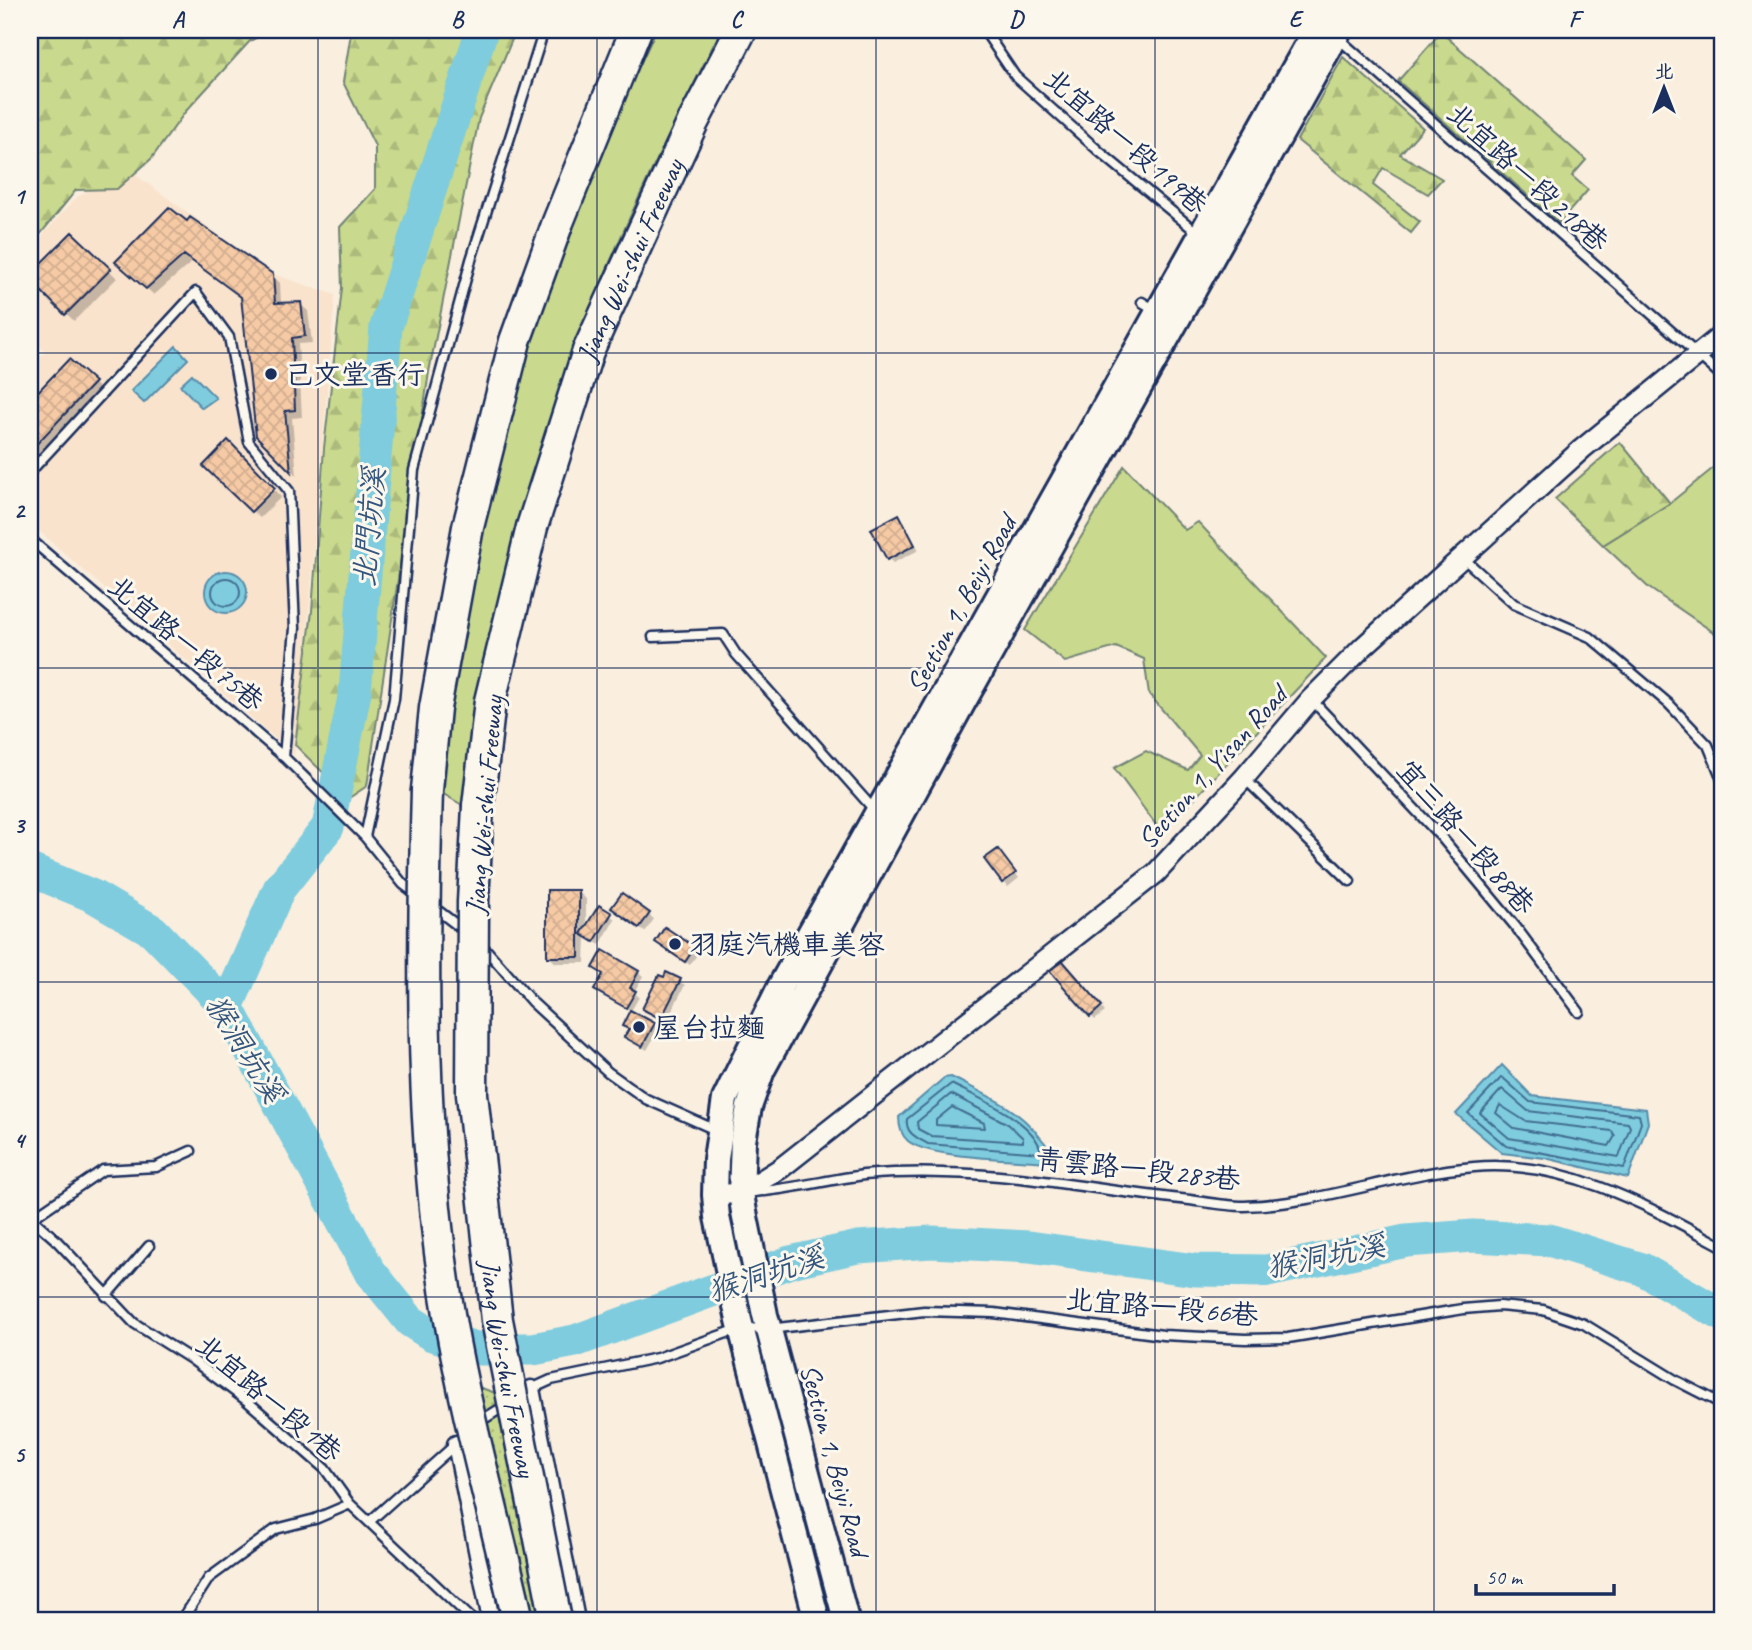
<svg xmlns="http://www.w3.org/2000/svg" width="1752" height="1650" font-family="Caveat,'LXGW WenKai TC',sans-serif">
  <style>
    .built { fill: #f9e3cd }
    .grass { fill: #c9d98d; stroke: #728476; stroke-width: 2 }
    .forest { fill: url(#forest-firs); stroke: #728476; stroke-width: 2 }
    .park { fill: url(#park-dots); stroke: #728476; stroke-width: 2 }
    .water { fill: #7fccde; stroke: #578dab; stroke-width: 2 }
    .shadow { fill: #0003 }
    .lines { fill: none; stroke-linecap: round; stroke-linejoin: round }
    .shore { stroke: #436e91; stroke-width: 2 }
    .river { stroke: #7fccde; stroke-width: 33 }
    .building { fill: url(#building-cross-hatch); stroke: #1b2f5e; stroke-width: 2 }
    .service-casing { stroke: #1b2f5e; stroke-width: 13 }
    .minor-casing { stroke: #1b2f5e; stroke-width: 21 }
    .tertiary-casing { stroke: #1b2f5e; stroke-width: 24 }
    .primary-casing { stroke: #1b2f5e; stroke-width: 30 }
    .motorway-casing { stroke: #1b2f5e; stroke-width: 35 }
    .service { stroke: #fbf7ec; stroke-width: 8 }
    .minor { stroke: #fbf7ec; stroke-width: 16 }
    .tertiary { stroke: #fbf7ec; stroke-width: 19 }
    .primary { stroke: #fbf7ec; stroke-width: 24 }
    .motorway { stroke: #fbf7ec; stroke-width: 30 }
    .motorway-bridge-casing { stroke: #1b2f5e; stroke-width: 35; stroke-linecap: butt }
    .motorway-bridge { stroke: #fbf7ec; stroke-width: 30 }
    .grid { fill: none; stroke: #1b2f5e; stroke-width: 2; stroke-opacity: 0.55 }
    .poi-dot { fill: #1b2f5e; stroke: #fbf7ec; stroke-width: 2.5 }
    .labels { text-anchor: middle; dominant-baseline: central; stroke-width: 6; stroke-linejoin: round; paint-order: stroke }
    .street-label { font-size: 28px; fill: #1b2f5e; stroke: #fbf7ec }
    .poi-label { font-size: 28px; fill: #1b2f5e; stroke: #fbf7ec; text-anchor: start }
    .water-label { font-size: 30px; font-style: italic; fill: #34567e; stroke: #fbf7ec }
    .neatline { fill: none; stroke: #1b2f5e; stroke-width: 2.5 }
    .grid-label { font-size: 23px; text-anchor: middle; font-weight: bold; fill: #1b2f5e }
  </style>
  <defs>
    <pattern id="forest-firs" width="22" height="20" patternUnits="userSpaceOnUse" patternTransform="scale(1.75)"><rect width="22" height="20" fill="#c9d98d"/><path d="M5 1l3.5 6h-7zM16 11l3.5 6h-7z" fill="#acbb7c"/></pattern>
    <pattern id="park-dots" width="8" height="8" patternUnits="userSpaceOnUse" patternTransform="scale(1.75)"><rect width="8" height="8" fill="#c9d98d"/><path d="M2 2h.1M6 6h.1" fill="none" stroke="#acbb7c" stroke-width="1.8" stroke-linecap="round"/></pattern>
    <pattern id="building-cross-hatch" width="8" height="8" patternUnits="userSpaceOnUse" patternTransform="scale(1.75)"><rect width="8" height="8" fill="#f6caa5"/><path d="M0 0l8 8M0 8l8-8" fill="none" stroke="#d2ae90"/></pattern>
  </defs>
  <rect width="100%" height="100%" fill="#faeede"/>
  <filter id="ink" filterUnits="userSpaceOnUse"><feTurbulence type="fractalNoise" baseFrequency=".0143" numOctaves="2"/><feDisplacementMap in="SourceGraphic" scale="14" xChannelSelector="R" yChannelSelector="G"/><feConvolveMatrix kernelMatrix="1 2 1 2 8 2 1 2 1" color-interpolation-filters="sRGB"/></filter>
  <g filter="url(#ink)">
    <path class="built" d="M126,168L273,274L335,295L300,720L294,755L30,523V363L45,353L30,336V249L76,198Z"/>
    <path class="grass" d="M656,30H721C658,155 596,280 552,413C509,541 488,674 464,806L440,792C454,632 487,472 535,319C566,219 613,124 656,30Z
      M1722,461V638L1649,588L1603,545L1670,503Z
      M1124,466L1185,530L1198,522L1326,658L1162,833L1114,768L1146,751L1188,770L1200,755L1149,694L1144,659L1116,647L1065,662L1025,630Z"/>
    <path class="forest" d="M30,30H270L250,41L186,111L151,159L117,189L76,190L30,247Z
      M347,30H516L479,118L429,372L367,786L349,798L295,745L312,611L324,448L342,288L340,227L375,189V146L343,82L351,33Z
      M1441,32L1586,160L1572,176L1588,190L1559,223L1398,81Z
      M1343,57L1423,128L1400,154L1442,179L1428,194L1383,168L1373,185L1420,222L1411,233L1297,140Z
      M1620,442L1670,503L1603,545L1555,499Z"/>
    <path class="park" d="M452,1378L522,1402L564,1620H502Z"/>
    <path class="water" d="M176,346L188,359L144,403L131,391Z
      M192,374L216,398L202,408L180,385Z
      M205 592a21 21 0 1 1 42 0a21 21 0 1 1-42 0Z
      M1502,1065L1532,1096L1646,1109L1648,1123L1628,1178L1545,1158L1502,1153L1456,1114Z
      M951,1077C999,1101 1024,1110 1054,1156L1048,1162C1017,1159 930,1159 908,1141C901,1135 899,1126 899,1117L944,1078Z"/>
    <path class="shadow" d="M187,223L272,275L280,283L281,304H300L308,311L312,343L298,344L302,417L292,418L297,476L257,435L243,299L192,262L154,295L125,269Z
      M72,234L117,278L74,321L30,278Z
      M69,361L101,390L36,458L30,452V403Z
      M228,443L281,497L260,518L205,466Z
      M899,516L919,550L893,563L889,559Z
      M1002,855L1019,878L1008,887L986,859Z
      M579,892L586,899V929L599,908L615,919L600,945L586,937L585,963H556L548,956Z
      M622,895L654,919L645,932L617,912Z
      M662,946L693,948L698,953L690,965Z
      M1066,966L1105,1012L1095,1020L1091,1016Z
      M595,968L638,972L643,976L634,992L639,997L631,1011L601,994L604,975Z
      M667,974L685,985L666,1022L644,1008Z
      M631,1013L659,1029L647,1050L626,1037L630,1031L624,1025Z"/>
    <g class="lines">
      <path class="shore" d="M212 592a14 14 0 1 1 28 0a14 14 0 1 1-28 0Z
        M1502,1077L1530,1102L1639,1115L1641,1123L1624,1168L1506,1146L1468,1113Z
        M951,1084C976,1097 1038,1122 1041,1153L928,1144C917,1138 905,1133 907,1119Z
        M1502,1089L1528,1111L1628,1123L1630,1127L1619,1157L1509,1138L1480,1113Z
        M951,1094L1008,1124L1023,1138V1142L931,1136L918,1129L917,1122Z
        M1500,1105L1525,1121L1612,1131L1615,1136L1609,1146L1514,1128L1496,1113Z
        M952,1107L984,1123L985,1128L936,1125V1120Z"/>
      <path class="river" d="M30,870L93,896L153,931L227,1007L369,1270L410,1321L432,1335L480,1349H533L575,1341L790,1262L858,1247L931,1242L1029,1247L1195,1270L1267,1271L1406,1241L1473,1236L1549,1240L1642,1269L1722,1315
        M227,1007L279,889L328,827L355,692L386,327L482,30"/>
    </g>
    <path class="building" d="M169,207L187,221L190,217L273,274L275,303L301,302L305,336L292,338L295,410L285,411L291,472L256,436L241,297L184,255L146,289L115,262Z
      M72,232L111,269L65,315L30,280V274Z
      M69,359L95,382L30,451V400Z
      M228,440L275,488L251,512L203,466Z
      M899,514L915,545L887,560L871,529Z
      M998,849L1016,873L1002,883L984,859Z
      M547,890H579V957H547Z
      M622,893L650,913L639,928L611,908Z
      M599,905L612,913L594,942L581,934Z
      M665,927L695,947L685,962L655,942Z
      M603,950L639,971L630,988L636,991L626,1008L594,990L603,974L593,968Z
      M1062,960L1102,1006L1090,1017L1049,970Z
      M666,972L681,979L661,1019L642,1009L659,975L664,977Z
      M630,1010L655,1023L642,1047L624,1037L629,1029L622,1026Z"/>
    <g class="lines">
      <defs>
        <path id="service" d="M984,30L1015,76L1100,152L1199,234
          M1339,39L1722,376
          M1142,302L1157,311
          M30,472L196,292L229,337L249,442L289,491L295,628L284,757
          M30,539L284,757L365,837L403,884L419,896
          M1462,557L1514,604L1590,637L1669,704L1708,745L1722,779
          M653,637L723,634L736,654L876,812
          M1311,699L1442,838L1515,926L1579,1012
          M1244,778L1350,881
          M365,837L394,699L414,470L471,260L544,30
          M432,906L466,932
          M482,945L532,1002L608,1072L646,1099L718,1131
          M754,1192C792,1189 827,1180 864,1175C890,1173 918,1172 944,1173C1023,1174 1102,1191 1181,1199C1201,1201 1223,1206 1244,1206C1322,1204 1397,1173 1474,1167C1564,1159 1646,1205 1722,1246
          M30,1217L55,1239L134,1323L191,1359L246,1400L325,1469L350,1504L473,1620
          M31,1219L103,1170L156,1167L191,1151
          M106,1296L149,1246
          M529,1390L551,1380L657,1358L741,1328L769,1329L924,1311L994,1313L1163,1335L1245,1339L1288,1338L1463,1309L1499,1306L1543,1310L1584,1324L1675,1380L1722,1404
          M476,1424L506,1405
          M369,1522L457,1443
          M182,1620L209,1578L276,1529L315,1519L350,1504"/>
        <path id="minor" d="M531,1389L576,1620
          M456,1444L491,1620"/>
        <path id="tertiary" d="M715,1195L741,1193L781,1168L1156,873L1244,778L1311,699L1363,647L1582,449L1722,335"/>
        <path id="primary" d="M817,1620L739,1320L717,1217L715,1195L716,1159L725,1099L781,985L1316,30
          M846,1620L765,1315L744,1212L741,1193L743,1141L749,1107L762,1070L963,702L1339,30"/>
        <g id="motorway">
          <path d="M427,790L435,708L468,527L515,341L558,222L636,30"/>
          <path id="s1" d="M478,806L490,701L532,527L588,351L692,124L741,30"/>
        </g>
      </defs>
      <use href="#service" class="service-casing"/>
      <use href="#minor" class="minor-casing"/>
      <use href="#tertiary" class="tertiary-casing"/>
      <use href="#primary" class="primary-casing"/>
      <use href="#motorway" class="motorway-casing"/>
      <use href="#service" class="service"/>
      <use href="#minor" class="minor"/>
      <use href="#tertiary" class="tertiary"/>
      <use href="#primary" class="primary"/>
      <use href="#motorway" class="motorway"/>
      <defs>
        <g id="motorway-bridge">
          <path d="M427,790C422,967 420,1145 450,1320C467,1419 496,1521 518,1620"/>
          <path id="s2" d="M478,806L473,902L472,1094L497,1320L556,1620"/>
        </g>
      </defs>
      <use href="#motorway-bridge" class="motorway-bridge-casing"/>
      <use href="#motorway-bridge" class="motorway-bridge"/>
    </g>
  </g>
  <path class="grid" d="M318,30V1620M597,30V1620M876,30V1620M1155,30V1620M1434,30V1620M30,353H1722M30,668H1722M30,982H1722M30,1297H1722"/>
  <g class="poi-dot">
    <circle cx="271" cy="374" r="7"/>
    <circle cx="675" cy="944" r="7"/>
    <circle cx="639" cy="1027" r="7"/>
  </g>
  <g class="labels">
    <g class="street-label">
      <text transform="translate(1126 141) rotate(41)">北宜路一段199巷</text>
      <text transform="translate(1528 177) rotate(42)">北宜路一段218巷</text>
      <text stroke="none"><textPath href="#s1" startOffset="569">Jiang Wei-shui Freeway</textPath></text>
      <text transform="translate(961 604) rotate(-61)">Section 1, Beiyi Road</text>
      <text transform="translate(186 643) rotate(40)">北宜路一段75巷</text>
      <text transform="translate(1212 767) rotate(-48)">Section 1, Yisan Road</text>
      <text transform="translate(484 805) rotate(-85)">Jiang Wei-shui Freeway</text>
      <text transform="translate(1466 837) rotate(49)">宜三路一段88巷</text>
      <text transform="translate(1138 1169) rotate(6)">青雲路一段283巷</text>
      <text transform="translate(1162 1307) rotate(5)">北宜路一段66巷</text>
      <text stroke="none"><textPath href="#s2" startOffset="565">Jiang Wei-shui Freeway</textPath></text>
      <text transform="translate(269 1398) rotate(40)">北宜路一段1巷</text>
      <text transform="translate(835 1460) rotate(75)">Section 1, Beiyi Road</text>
    </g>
    <g class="poi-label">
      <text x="285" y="374">己文堂香行</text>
      <text x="689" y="944">羽庭汽機車美容</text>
      <text x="653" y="1027">屋台拉麵</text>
    </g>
    <g class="water-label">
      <text transform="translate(369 527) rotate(-85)">北門坑溪</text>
      <text transform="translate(245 1049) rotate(58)">猴洞坑溪</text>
      <text transform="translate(1326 1256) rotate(-11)">猴洞坑溪</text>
      <text transform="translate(766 1274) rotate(-18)">猴洞坑溪</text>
    </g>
  </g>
  <rect width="1752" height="1650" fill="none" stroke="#fbf7ec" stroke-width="77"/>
  <g transform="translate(1664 88)" stroke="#fbf7ec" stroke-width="5" paint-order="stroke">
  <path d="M0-5L12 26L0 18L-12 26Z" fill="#1b2f5e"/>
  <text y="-10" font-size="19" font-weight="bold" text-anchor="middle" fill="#1b2f5e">北</text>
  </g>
  <path d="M1476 1584v10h138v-10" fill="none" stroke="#1b2f5e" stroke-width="3.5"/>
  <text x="1486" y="1584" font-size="21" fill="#1b2f5e" stroke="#fbf7ec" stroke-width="5" paint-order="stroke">50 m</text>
  <rect x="38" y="38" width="1676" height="1574" class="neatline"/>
  <g class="grid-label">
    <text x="178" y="27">A</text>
    <text x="457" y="27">B</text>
    <text x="736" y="27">C</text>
    <text x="1016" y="27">D</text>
    <text x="1295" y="27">E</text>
    <text x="1574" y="27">F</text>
    <text x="19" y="204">1</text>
    <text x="19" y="518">2</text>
    <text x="19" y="833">3</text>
    <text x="19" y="1148">4</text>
    <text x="19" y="1462">5</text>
  </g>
</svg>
